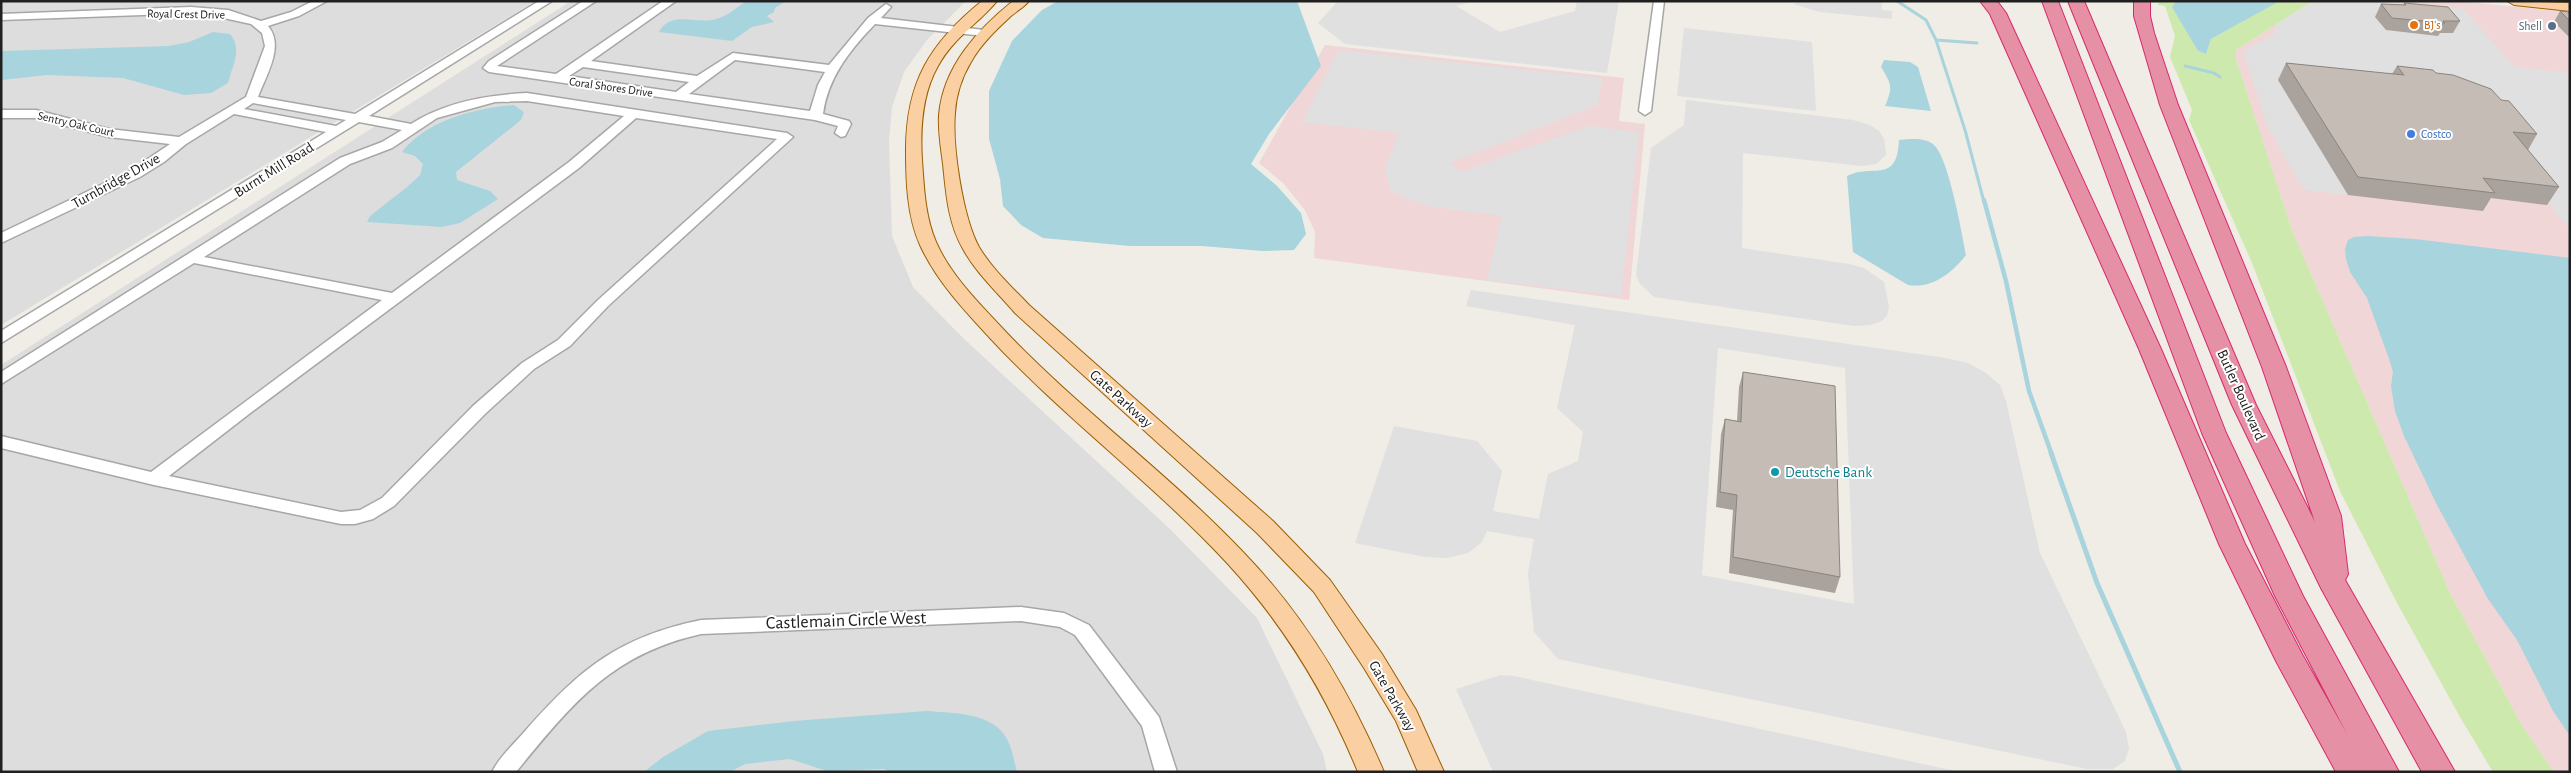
<svg xmlns="http://www.w3.org/2000/svg" width="2571" height="773" font-family="'Alegreya Sans',sans-serif">
  <style>
    .residential { fill: #dedddd }
    .commercial { fill: #f0d6d7 }
    .grass { fill: #cee9ad }
    .parking { fill: #e0e0e0; fill-rule: evenodd }
    .water { fill: #a8d4dd }
    .lines { fill: none; stroke-linecap: round; stroke-linejoin: round }
    .stream-far2 { stroke: #a8d4dd; stroke-width: 3 }
    .stream-far1 { stroke: #a8d4dd; stroke-width: 4.5 }
    .stream { stroke: #a8d4dd; stroke-width: 5 }
    .minor-casing { stroke: #a7a7a7; stroke-width: 3 }
    .major-casing { stroke: #995e03; stroke-width: 2 }
    .highway-casing { stroke: #d8296f; stroke-width: 2 }
    .minor { fill: #fff; fill-rule: evenodd }
    .major { fill: #facfa1; fill-rule: evenodd }
    .highway { fill: #e690a5; fill-rule: evenodd }
    .wall { fill: #a9a29d }
    .building { fill: #c5bcb6; stroke: #8a847f }
    .food-dot { fill: #e8710a; stroke: #fff; stroke-width: 2 }
    .service-dot { fill: #5c6f8a; stroke: #fff; stroke-width: 2 }
    .shop-dot { fill: #3f7fe0; stroke: #fff; stroke-width: 2 }
    .culture-dot { fill: #0f9aa8; stroke: #fff; stroke-width: 2 }
    .labels { text-anchor: middle; dominant-baseline: central; stroke-width: 4; stroke-linejoin: round; paint-order: stroke }
    .far-street-label { font-size: 12px; fill: #202020; stroke: #fff }
    .far-food-label { font-size: 12px; fill: #c56008; stroke: #fff; text-anchor: start }
    .far-service-label { font-size: 12px; fill: #4e5e75; stroke: #fff; text-anchor: end }
    .far-shop-label { font-size: 12px; fill: #366cbe; stroke: #fff; text-anchor: start }
    .street-label { font-size: 15px; fill: #202020; stroke: #fff }
    .culture-label { font-size: 15px; fill: #0d838f; stroke: #fff; text-anchor: start }
    .near-street-label { font-size: 18px; fill: #202020; stroke: #fff }
  </style>
  <rect width="100%" height="100%" fill="#f0ece6"/>
  <path class="residential" d="M1,1H535L1,325Z
    M571,1H966L927,40L904,72L892,107L889,141L892,236L913,287L962,337L1171,530L1257,618L1323,754L1327,772H1V365Z"/>
  <path class="commercial" d="M2314,1H2455L2570,12V772H2554L2523,727L2450,593L2292,230L2236,59V50Z
    M1325,45L1624,78L1619,121L1645,124L1629,300L1314,258L1315,232L1305,210L1283,183L1259,163Z"/>
  <path class="grass" d="M2158,1H2176L2173,7L2198,51L2206,54L2211,39L2280,1H2313L2236,50V59L2292,230L2450,593L2523,727L2554,772H2493L2460,717L2396,601L2340,491L2252,263L2189,120L2192,110L2170,57L2175,36L2165,6L2158,5Z"/>
  <path class="parking" d="M1338,1H1474L1456,6L1500,32L1575,11L1577,1H1619L1607,73L1345,44L1318,23Z
    M1802,1H1881L1882,10L1892,11V19L1820,12L1793,4Z
    M2314,1H2377L2463,9L2515,67L2570,73V229L2548,202L2279,80L2348,195L2304,190L2269,129L2243,51L2274,34L2277,24Z
    M1684,28L1812,42L1816,111L1677,96Z
    M1338,50L1602,78L1598,105L1449,163L1461,172L1589,126L1639,132L1621,296L1487,280L1502,216L1434,207L1412,201L1391,191L1385,169L1399,133L1302,122Z
    M1686,100L1853,120L1870,125L1879,131L1884,139L1886,155L1876,164L1862,166L1743,153L1742,248L1849,264L1864,268L1884,282L1889,307L1887,316L1880,322L1870,325L1854,326L1654,297L1640,284L1636,275L1651,148L1684,125Z
    M1471,290L1946,358L1968,363L1986,373L2000,385L2006,401L2040,553L2126,732L2129,748L2125,761L2113,769H2087L1558,659L1534,632L1528,573L1534,539L1487,531L1482,542L1468,553L1447,558L1425,557L1355,543L1394,426L1477,441L1502,471L1493,511L1539,519L1548,474L1578,461L1583,432L1557,408L1575,325L1466,306ZM1718,348L1845,368L1854,604L1702,575Z
    M1501,675L1514,676L1960,772H1493L1456,689Z"/>
  <path class="water" d="M746,1H786L775,8L774,12L767,16L774,22L752,27L732,41L659,32C670,11 694,23 712,20C725,18 735,9 746,1Z
    M1058,1H1297L1321,66L1269,134L1251,164L1277,186L1301,213L1306,234L1294,250L1263,251L1202,246H1130L1043,238L1021,225L1003,206L1000,179L989,139V91L1012,41L1042,10Z
    M2176,1H2280L2211,39L2206,54L2198,51L2172,7Z
    M213,32L230,34C243,49 232,66 228,83L211,93L184,95L123,78L47,75L1,80V51L169,46L189,42Z
    M1884,60L1910,62L1918,67L1931,111L1885,106C1893,87 1892,85 1881,67Z
    M514,105L524,112L521,120L456,172L457,180L490,191L498,199L460,223L442,227L367,222L370,216L407,187L420,175L423,164L415,156L402,152C427,120 476,108 514,105Z
    M1910,139C1918,139 1929,139 1935,146C1949,161 1962,233 1966,255C1952,273 1932,289 1908,285L1853,252L1847,176C1873,163 1897,185 1899,140Z
    M2367,236L2415,239L2570,258V736L2553,711L2517,640L2488,599L2437,505L2404,436L2395,411L2391,386L2393,372L2389,359L2367,298L2350,272L2346,259L2345,249L2348,240L2354,237Z
    M926,711C952,713 993,712 1007,739C1012,748 1014,761 1017,772H894L883,769L827,771L790,759L745,764L730,772H644L663,757L708,731L794,721Z"/>
  <g class="lines">
    <path class="stream-far2" d="M1897,1L1926,20L1936,40L1965,130L1984,202
      M1936,40L1977,43
      M2185,66L2214,73L2220,77"/>
    <path class="stream-far1" d="M1984,200L2006,281L2029,391L2052,455"/>
    <path class="stream" d="M2051,453L2097,583L2180,772"/>
    <defs>
      <path id="minor" d="M313,1H327L299,16L268,26C285,46 266,75 258,97L355,114L539,1H552L369,116L411,124C445,102 487,95 527,93L787,133L793,137L608,306L570,346L534,369L485,414L394,506L373,519L355,524H341L154,485L1,448V436L151,472L382,300L194,263L1,384V372L340,158L382,142L402,130L359,122L1,343V331L326,132L234,114L186,144L164,162L140,177L1,243V233L130,171L170,144L109,137L36,118H1V110H36L109,129L179,137L246,97L265,46L262,33L251,24L210,15L171,14L1,20V14L191,7L228,10L261,21L291,12ZM527,101L624,116L569,162L392,293L204,257L350,164L392,148L437,118L495,102ZM253,103L346,120L336,126L244,109ZM636,118L777,139L598,300L558,340L522,363L473,406L382,498L360,510L341,512L169,476L249,414L579,168Z
        M583,1H596L497,66L556,74L663,1H676L591,61L697,76L733,53L829,65L868,18L886,4L891,7L881,18L984,30L990,33L984,36L875,24C850,50 828,77 823,114L849,121L851,124L845,136L841,137L835,133L838,126L815,120L489,72L483,68L489,61ZM735,60L825,72L818,85L810,111L689,94ZM583,67L689,82L676,92L569,76Z
        M1654,1H1664L1651,111L1645,115L1639,111Z
        M1021,607L1064,613L1089,625L1159,717L1177,772H1155L1142,726L1075,635L1060,627L1021,621L701,634C611,654 572,704 516,772H492C500,756 515,743 526,730C581,668 619,637 701,620Z"/>
      <path id="major" d="M982,1H997C977,25 954,37 938,66C922,94 920,128 922,160C924,188 925,216 936,242C951,276 979,303 1004,330C1079,409 1168,473 1243,552C1305,616 1349,690 1384,772H1358C1326,694 1285,626 1228,564C1153,483 1064,418 989,337C963,309 936,280 920,245C907,216 906,181 906,150C906,82 930,43 982,1Z
        M1013,1H1029C1024,7 1017,11 1011,16C996,30 981,44 971,62C962,77 956,95 955,113C952,146 963,218 979,247C992,269 1012,287 1029,305L1273,521L1330,580L1382,654L1416,710L1444,772H1418L1396,721L1364,668L1314,592L1257,533L1015,313C997,292 976,273 963,249C948,223 946,193 943,164C941,148 938,132 939,115C943,67 977,30 1013,1Z
        M2507,1L2570,3V11L2514,5Z"/>
      <path id="highway" d="M1980,1H1997L2006,13L2161,349L2245,544L2303,656L2347,734L2275,596L2202,433L2042,1H2058L2226,433L2303,596L2399,772H2336L2276,661L2219,544L2139,349L1990,14Z
        M2068,1H2084L2256,405L2315,522L2262,367L2160,105L2134,16V1H2150V16L2154,33L2178,105L2286,367L2341,516L2348,574L2345,580L2455,772H2422L2321,588L2232,405Z"/>
    </defs>
    <use href="#minor" class="minor-casing"/>
    <use href="#major" class="major-casing"/>
    <use href="#highway" class="highway-casing"/>
    <use href="#minor" class="minor"/>
    <use href="#major" class="major"/>
    <use href="#highway" class="highway"/>
  </g>
  <path class="wall" d="M2404,3L2460,21L2453,33H2440L2438,36L2386,30L2375,17L2381,4L2403,5Z
    M2560,11L2570,12V38L2554,22Z
    M2286,63L2392,74L2397,66L2436,73L2501,100L2537,134L2528,150L2559,187L2547,205L2491,198L2483,211L2348,195L2278,80Z
    M1743,372L1840,577L1835,593L1729,573L1733,510L1716,507L1721,434L1725,419L1737,421L1739,387Z"/>
  <path class="building" d="M2404,3L2448,7L2460,21H2443L2445,23L2392,18L2381,4L2406,5Z
    M2560,11L2570,12V21Z
    M2286,63L2404,75L2397,66L2433,70L2436,73L2453,75L2491,89L2501,100L2509,101L2537,134L2513,132L2559,187L2483,178L2495,193L2358,177Z
    M1743,372L1835,386L1840,577L1733,557L1737,495L1720,492L1725,419L1741,422Z"/>
  <circle class="food-dot" cx="2414" cy="25" r="5"/>
  <circle class="service-dot" cx="2552" cy="26" r="5"/>
  <circle class="shop-dot" cx="2411" cy="134" r="5"/>
  <circle class="culture-dot" cx="1775" cy="472" r="5"/>
  <g class="labels">
    <g class="far-street-label">
      <text transform="translate(186 14) rotate(1)">Royal Crest Drive</text>
      <text transform="translate(611 87) rotate(8)">Coral Shores Drive</text>
      <text transform="translate(76 124) rotate(13)">Sentry Oak Court</text>
    </g>
    <g class="far-food-label">
      <text x="2424" y="25">BJ's</text>
    </g>
    <g class="far-service-label">
      <text x="2542" y="26">Shell</text>
    </g>
    <g class="far-shop-label">
      <text x="2421" y="134">Costco</text>
    </g>
    <g class="street-label">
      <text transform="translate(274 170) rotate(-32)">Burnt Mill Road</text>
      <text transform="translate(116 181) rotate(-29)">Turnbridge Drive</text>
      <text transform="translate(2241 395) rotate(66)">Butler Boulevard</text>
      <text transform="translate(1121 399) rotate(42)">Gate Parkway</text>
      <text transform="translate(1392 696) rotate(60)">Gate Parkway</text>
    </g>
    <g class="culture-label">
      <text x="1785" y="472">Deutsche Bank</text>
    </g>
    <g class="near-street-label">
      <text transform="translate(846 621) rotate(-2)">Castlemain Circle West</text>
    </g>
  </g>
  <rect width="2571" height="773" fill="none" stroke="#202020" stroke-width="5"/>
</svg>
